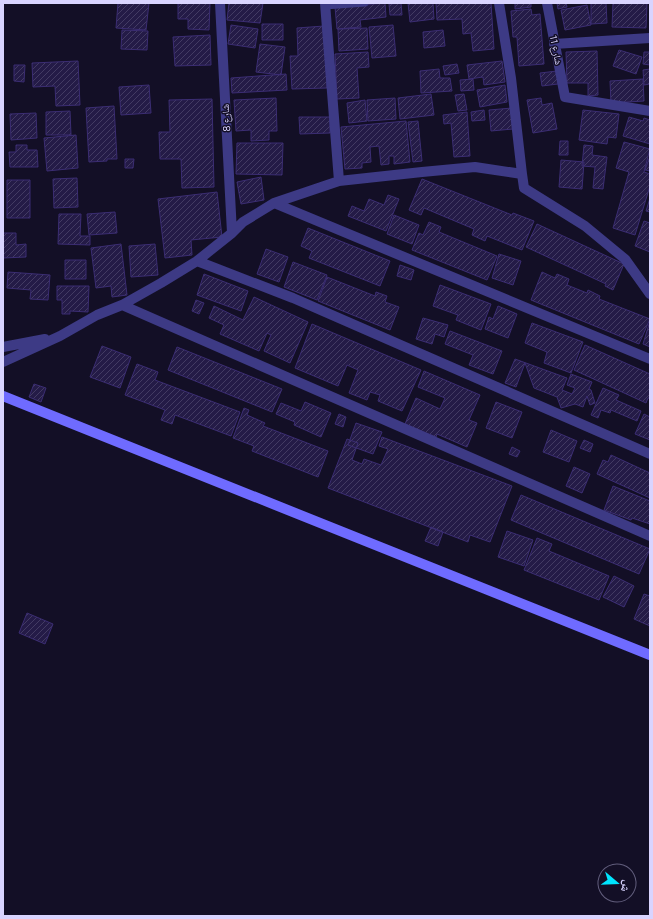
<svg xmlns="http://www.w3.org/2000/svg" width="653" height="919" font-family="Figtree,'Noto Naskh Arabic',sans-serif">
  <style>
    .building { fill: url(#building-hatch); stroke: #3b2d73 }
    .lines { fill: none; stroke-linecap: round; stroke-linejoin: round }
    .lane { stroke: #3d3a85; stroke-width: 7 }
    .street { stroke: #3d3a85; stroke-width: 10 }
    .secondary { stroke: #6f6bff; stroke-width: 10 }
    .labels { text-anchor: middle; dominant-baseline: central; stroke-width: 3; stroke-linejoin: round; paint-order: stroke }
    .street-label { font-size: 10px; fill: #d9d4ff; stroke: #130f26 }
  </style>
  <defs>
    <pattern id="building-hatch" width="6" height="6" patternUnits="userSpaceOnUse"><rect width="6" height="6" fill="#241b47"/><path d="M-1 1l2-2M0 6l6-6M5 7l2-2" fill="none" stroke="#433b63"/></pattern>
  </defs>
  <rect width="100%" height="100%" fill="#130f26"/>
  <path class="building" d="M118,3H149L146,30L116,28Z
    M178,3H210L209,30L188,29V19H178Z
    M229,3H263L260,23L227,20Z
    M385,3L386,17L360,20L361,27L337,29L335,7Z
    M401,3L402,15H390L389,4Z
    M408,3H433L434,19L410,22Z
    M436,3H491L494,49L473,51L471,33L463,34L462,19L437,20Z
    M515,3H531V7L515,9Z
    M557,3H566L567,7L558,9Z
    M591,3H606L607,23L591,24Z
    M613,3H647L646,28L612,27Z
    M587,5L591,25L565,30L561,10Z
    M531,9L532,15L540,14L544,64L519,66L517,37H513L511,11Z
    M262,24H283V40H262Z
    M231,25L258,29L255,48L228,44Z
    M393,25L396,56L372,58L369,27Z
    M324,26L327,88L292,89L290,56H298L297,28Z
    M367,28L368,49L339,51L338,29Z
    M122,30L148,31L147,50L121,49Z
    M443,30L445,46L424,48L423,32Z
    M210,35L211,65L175,66L173,37Z
    M260,44L285,47L281,75L256,72Z
    M619,50L642,57L636,74L613,66Z
    M597,51L598,95L588,96V83H567L566,52Z
    M368,52L369,67L357,68L359,98L337,99L335,54Z
    M644,52H650V65L643,64Z
    M78,61L80,105L56,106L55,86L33,87L32,63Z
    M502,61L505,82L484,85L483,77L469,79L467,65Z
    M457,64L459,73L445,75L443,66Z
    M14,65H25L24,82L14,81Z
    M439,69L440,78H450L452,91L421,93L420,71Z
    M650,69V84L644,85L643,70Z
    M557,71L558,84L542,86L540,73Z
    M286,74L287,90L232,93L231,78Z
    M473,79L474,90L461,91L460,80Z
    M643,79L644,101L611,103L610,81Z
    M149,85L151,113L121,115L119,87Z
    M505,85L507,102L480,107L477,90Z
    M431,94L434,115L400,119L398,98Z
    M464,94L467,110L458,111L455,95Z
    M276,98L277,131H269V140L251,141V130L236,131L234,100Z
    M395,98L396,119L368,121L367,100Z
    M541,98L542,105L552,103L557,129L533,133L527,100Z
    M212,99L214,187L182,188L181,159H160L159,132H170L169,100Z
    M365,100L367,121L349,123L347,103Z
    M114,106L117,159H107V161L89,162L86,108Z
    M512,108L513,129L491,131L489,110Z
    M484,110L485,120L472,121L471,112Z
    M583,110L619,114L616,138L608,137L607,144L579,140Z
    M70,111L71,135H46V112Z
    M467,112L470,156L454,157L451,123L444,124L443,115Z
    M36,113L37,138L11,140L10,114Z
    M299,117H330V133L300,134Z
    M629,117L643,121L644,118L650,120V144L623,136Z
    M406,121L410,162L394,164V156H389V164L381,165L379,146L370,147L371,162L362,163V168L345,169L341,127Z
    M418,121L422,161L413,162L408,122Z
    M76,135L78,168L47,171L44,138Z
    M560,141H568V155H559Z
    M624,142L650,149L644,172L650,174V186L635,235L613,228L629,172L616,168Z
    M237,143H283L282,175L236,174Z
    M16,145H27V150H37L38,167H10L9,152H16Z
    M584,145L593,146L592,155L607,157L603,189L593,188L595,167L582,166Z
    M650,156V171L645,170Z
    M125,159H134L133,168H125Z
    M561,160L584,162L582,189L559,187Z
    M261,177L264,200L241,204L237,182Z
    M77,178L78,207L54,208L53,179Z
    M422,179L512,215L513,213L534,221L522,250L487,236L485,241L472,235L474,229L424,208L421,215L409,210Z
    M7,180H30V218H7Z
    M217,192L222,237L191,240L192,255L165,258L158,199Z
    M388,195L399,199L386,231L348,216L352,206L364,211L369,199L384,205Z
    M650,198V212L646,211Z
    M115,212L117,233L89,235L87,214Z
    M59,214H81L80,236H90V245L58,244Z
    M394,215L419,225L412,244L387,234Z
    M644,221L650,223V252L635,246Z
    M429,222L441,227L439,232L497,256L487,280L412,250L419,233L423,235Z
    M537,224L624,264L613,290L605,286L606,284L526,247Z
    M308,228L390,261L380,286L309,258L312,251L301,246Z
    M3,233H16V245L26,244V257L3,258Z
    M121,244L127,295L112,297L111,286L96,288L91,248Z
    M155,244L158,275L131,277L129,246Z
    M266,249L288,257L279,282L257,274Z
    M499,254L521,261L513,285L492,278Z
    M65,260H86V279H65Z
    M293,262L327,275L317,300L284,287Z
    M400,265L414,270L411,280L397,276Z
    M8,272L50,275L48,300L30,299L31,290L7,288Z
    M542,272L555,278L557,274L569,279L567,285L587,293L588,290L600,296L599,299L650,319L639,344L531,300Z
    M204,274L248,291L241,311L197,295Z
    M327,277L375,296L376,292L387,296L385,302L399,307L390,330L318,301Z
    M440,285L491,304L481,330L456,320L458,315L433,306Z
    M57,286H89L88,312L70,311V314H62V300H57Z
    M254,297L308,322L290,363L264,351L271,335L267,333L259,351L220,334L224,325L209,318L214,306L243,320Z
    M196,300L204,303L199,314L192,311Z
    M498,306L517,314L508,338L485,329L489,317L493,319Z
    M423,318L448,325L444,337L435,334L432,344L416,339Z
    M650,321V347L643,344Z
    M532,323L583,342L571,373L544,363L547,352L525,343Z
    M312,324L421,370L402,411L378,401L380,395L370,392L367,400L349,393L358,370L347,365L338,386L295,368Z
    M450,331L502,351L493,374L469,365L473,355L445,344Z
    M585,345L650,374V398H648L646,403L574,370Z
    M102,346L131,357L120,388L90,377Z
    M177,347L282,389L272,412L168,370Z
    M515,359L567,378L562,390L572,394L575,388L567,385L571,374L592,382L589,389L591,390L595,403L590,405L587,396L583,407L575,404L561,408L557,397L534,388L525,363L516,387L505,383Z
    M137,364L158,372L155,380L240,412L231,436L175,415L172,424L161,420L165,410L125,395Z
    M424,371L480,395L469,420L477,423L467,447L437,434L436,437L405,424L416,398L440,409L445,398L418,387Z
    M34,384L46,388L41,402L29,397Z
    M603,388L619,395L616,400L641,411L637,421L611,410L610,413L601,410L598,418L591,415Z
    M305,402L331,413L321,437L294,425L295,422L276,414L281,403L301,411Z
    M496,402L522,412L512,438L486,428Z
    M244,408L249,410L247,415L265,423L263,426L328,451L318,477L252,451L254,446L233,438Z
    M339,414L346,417L343,427L335,424Z
    M644,414L650,417V440L635,434Z
    M356,423L382,432L373,454L348,445Z
    M551,430L577,441L569,462L543,452Z
    M382,437L512,486L490,542L470,535L468,542L328,488L347,439L358,443L352,460L362,464L364,459L381,465L388,449L379,446Z
    M584,440L593,444L590,452L580,448Z
    M512,447L520,451L517,457L509,454Z
    M611,455L650,473V498L597,474L603,460L608,462Z
    M574,467L590,474L582,493L566,486Z
    M613,486L650,501V524L632,518L631,520L604,510Z
    M521,495L650,549L639,574L511,520Z
    M431,527L443,532L438,546L425,541Z
    M507,531L533,540L524,566L498,557Z
    M537,538L552,544L549,551L609,576L599,600L524,570Z
    M614,576L634,586L624,607L603,597Z
    M644,594L650,596V626L634,619Z
    M27,613L53,624L45,644L19,633Z"/>
  <g class="lines">
    <path class="lane" d="M325,6L365,3"/>
    <path class="street" d="M220,3L232,233
      M325,3L339,181
      M499,3L511,78L522,174
      M547,3L565,97L650,111
      M554,44L650,38
      M274,203L650,359
      M197,261L293,298L650,454
      M122,305L650,536
      M3,347L45,339
      M3,362L60,336L97,315L122,305L161,283L197,261L232,233L243,222L274,203L339,181L422,172L475,167L522,174L524,188L585,226L625,259L650,294"/>
    <path class="secondary" d="M3,396L650,655"/>
  </g>
  <g class="labels">
    <g class="street-label">
      <text transform="translate(556 50) rotate(79)">شارع 11</text>
      <text transform="translate(226 118) rotate(-93)">شارع 8</text>
    </g>
  </g>
  <rect width="653" height="919" fill="none" stroke="#d9d4ff" stroke-width="8"/>
  <g transform="translate(617 883) rotate(109)"><circle r="19" fill="#130f26" stroke="#625e7d"/>
  <path d="M0-3L7 15L0 10L-7 15Z" fill="#00e5ff"/>
  <text y="-6" font-size="11" font-weight="bold" text-anchor="middle" fill="#d9d4ff">ش</text>
  </g>
</svg>
